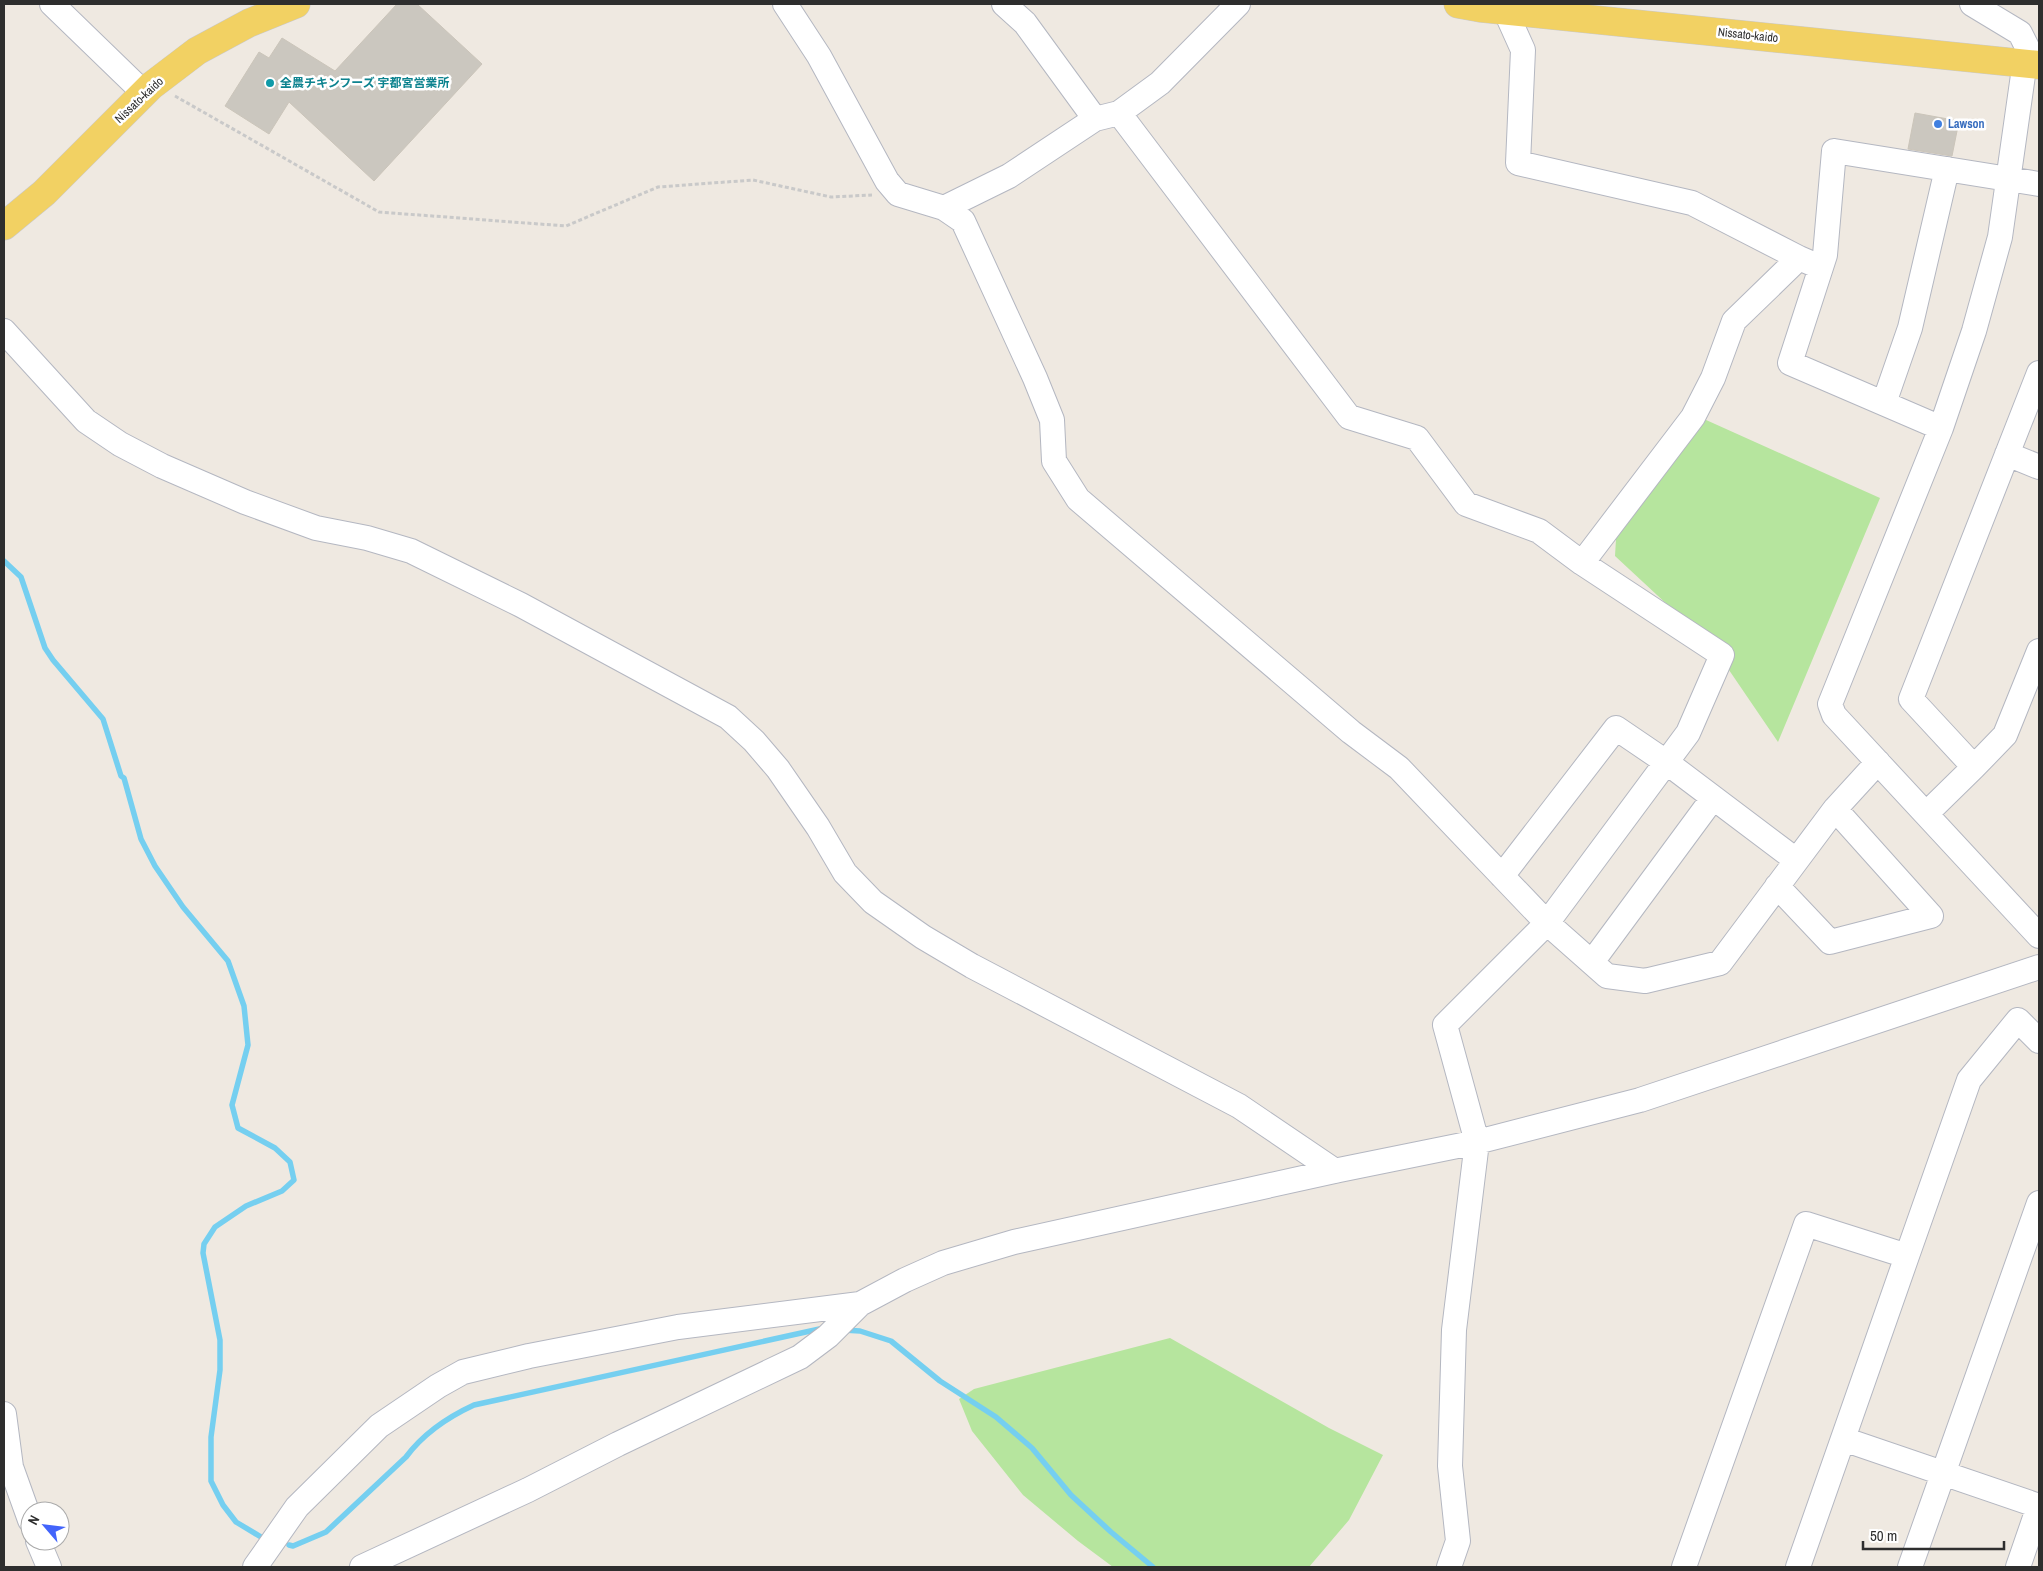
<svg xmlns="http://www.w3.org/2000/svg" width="2043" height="1571" font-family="'Archivo Narrow','Noto Sans JP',sans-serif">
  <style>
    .green { fill: #b6e59e }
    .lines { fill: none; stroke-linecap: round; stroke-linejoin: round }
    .stream { stroke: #75cff0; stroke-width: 5.5 }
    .building { fill: #cbc7bf; stroke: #cbc5ba }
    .minor-casing { stroke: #b4b7c1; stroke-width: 26 }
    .major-casing { stroke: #c9c9c9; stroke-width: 29 }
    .path { stroke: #c9c9c9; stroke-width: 3; stroke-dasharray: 4 2.5; stroke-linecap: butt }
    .minor { stroke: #fff; stroke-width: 24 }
    .major { stroke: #f2d163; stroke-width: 28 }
    .culture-dot { fill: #0f9aa8; stroke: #fff; stroke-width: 2 }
    .shop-dot { fill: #3f7fe0; stroke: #fff; stroke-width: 2 }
    .labels { text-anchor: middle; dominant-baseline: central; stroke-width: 5; stroke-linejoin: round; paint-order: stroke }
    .street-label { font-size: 12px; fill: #2e2e2e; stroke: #fff }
    .culture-label { font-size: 12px; font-weight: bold; fill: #0d838f; stroke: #fff; text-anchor: start }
    .shop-label { font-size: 12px; font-weight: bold; fill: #366cbe; stroke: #fff; text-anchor: start }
  </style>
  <rect width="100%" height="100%" fill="#efe9e1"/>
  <path class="green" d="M1695,415L1880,498L1778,742L1714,648L1615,556L1618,506Z
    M1170,1338L1329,1428L1383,1455L1349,1520L1309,1567H1113L1078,1541L1023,1495L972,1431L959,1399L974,1389Z"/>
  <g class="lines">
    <path class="stream" d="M4,561L21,577L45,648L53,660L103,719L121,776L124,778L141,839L155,866L183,907L228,961L244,1006L248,1045L232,1105L238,1128L275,1148L290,1162L294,1180L282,1191L246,1206L215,1227L204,1244L203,1253L220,1340V1370L211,1437V1481L223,1505L236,1522L266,1540
      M843,1330L860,1331L891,1341L940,1381L996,1417L1032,1448L1071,1495L1111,1532L1153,1567
      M289,1545L293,1546L326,1532L406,1457C423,1434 448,1417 474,1405L824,1328"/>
  </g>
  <path class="building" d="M397,4H417L482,64L374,181L289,102L269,134L225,106L259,52L269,58L282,38L335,71Z
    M1915,113L1959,121L1952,156L1908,149Z"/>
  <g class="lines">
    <defs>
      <path id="minor" d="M52,4L144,93
        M785,4L819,56L887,181L898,194L944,208L963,221L1035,378L1052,420L1054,461L1078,499L1351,732L1399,768L1547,923L1607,976L1645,981L1720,963L1835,809L1878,762
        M1004,4L1025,23L1095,119
        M1505,4V10L1523,50L1518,163L1692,203L1799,258
        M1972,4L2020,33L2027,47L2000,237L1974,331L1941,428L1830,704L1834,715L2039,936
        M1119,113L1349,417L1417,438L1466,504L1539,531L1582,563L1722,655L1688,733L1547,923L1445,1025L1477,1142L1454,1330L1450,1466L1458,1541L1449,1567
        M944,208L1009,176L1095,119L1119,113L1160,83L1238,4
        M4,331L86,421L120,444L162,466L245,502L316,528L367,538L411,551L521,605L728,717L754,741L778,769L818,827L845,873L873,902L923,937L972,966L1239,1106L1335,1171
        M1884,403L1910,328L1947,169
        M1941,428L1790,363L1825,255L1834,151L2039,184
        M2007,454L2039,467
        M1582,563L1693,417L1713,378L1734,321L1799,258L1813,264
        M1974,767L2005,735L2039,651
        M1926,814L1974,767L1911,699L2039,373
        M1502,876L1616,728L1666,762L1796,860
        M1777,886L1830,942L1931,916L1835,809
        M1592,962L1713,798
        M4,1414L11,1467L30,1520
        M1843,1439L2039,1506
        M38,1541L49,1567
        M255,1567L297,1507L379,1426L438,1386L463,1372L529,1356L678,1327L860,1304
        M362,1567L528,1490L618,1444L800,1357L828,1336L860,1304L905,1280L943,1263L1014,1242L1339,1170L1477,1142L1640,1100L2039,967
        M1684,1567L1806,1224L1907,1256L1969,1080L2018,1020L2039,1041
        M1798,1567L1907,1256
        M1910,1567L2039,1203
        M2018,1567L2039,1506"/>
      <path id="major" d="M1458,4L1480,8L2039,65
        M4,226L44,193L151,86L197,51L249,23L296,4"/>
    </defs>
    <use href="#minor" class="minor-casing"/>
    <use href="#major" class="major-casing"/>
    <path class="path" d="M175,96L379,212L566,226L658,187L753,180L831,197L872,195"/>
    <use href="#minor" class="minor"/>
    <use href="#major" class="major"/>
  </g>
  <circle class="culture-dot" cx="270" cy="83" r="5"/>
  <circle class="shop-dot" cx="1938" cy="124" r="5"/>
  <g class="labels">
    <g class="street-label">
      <text transform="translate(1748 35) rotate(6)">Nissato-kaido</text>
      <text transform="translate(139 100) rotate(-43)">Nissato-kaido</text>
    </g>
    <g class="culture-label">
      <text x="280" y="83">全農チキンフーズ 宇都宮営業所</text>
    </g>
    <g class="shop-label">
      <text x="1948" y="124">Lawson</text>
    </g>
  </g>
  <rect width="2043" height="1571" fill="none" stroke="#2e2e2e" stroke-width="10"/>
  <g transform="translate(45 1526) rotate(298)"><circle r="24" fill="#ffffff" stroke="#ababab"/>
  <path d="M0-4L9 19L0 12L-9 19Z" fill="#4264fb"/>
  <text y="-8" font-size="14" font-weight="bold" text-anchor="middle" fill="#2e2e2e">N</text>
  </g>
  <path d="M1863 1541v8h141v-8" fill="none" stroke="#2e2e2e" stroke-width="2.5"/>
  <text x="1870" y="1541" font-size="15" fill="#2e2e2e" stroke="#ffffff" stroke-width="4" paint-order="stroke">50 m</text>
</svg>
